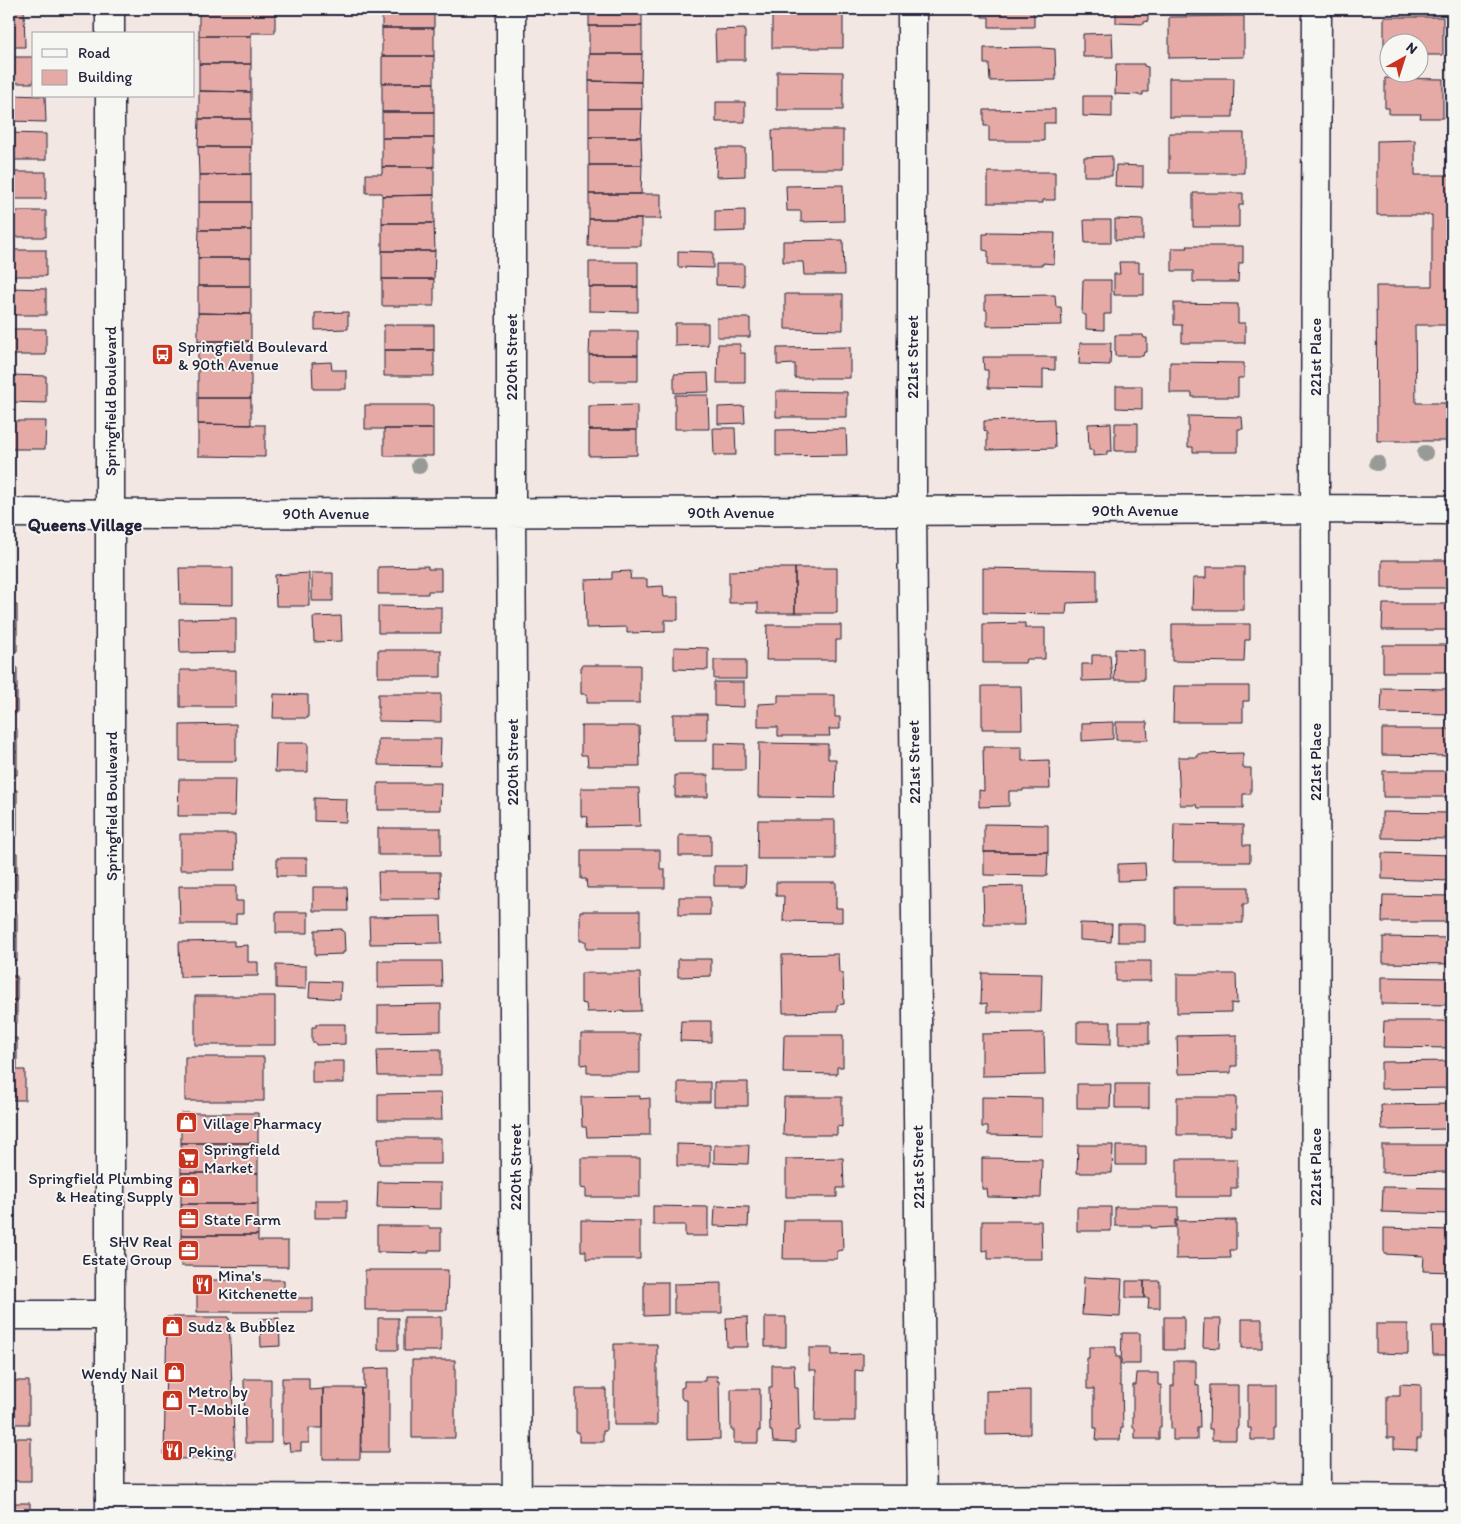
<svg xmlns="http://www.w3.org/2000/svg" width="1461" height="1524" font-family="Itim,sans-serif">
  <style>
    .building { fill: #e5aaa5; stroke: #22223b }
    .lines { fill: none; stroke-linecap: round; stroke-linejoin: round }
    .minor-casing { stroke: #22223b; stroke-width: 31 }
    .major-casing { stroke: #22223b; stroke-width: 31 }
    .minor { stroke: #f6f6f2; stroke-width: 28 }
    .major { stroke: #f6f6f2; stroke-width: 28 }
    .tree { fill: #989a97 }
    .labels { text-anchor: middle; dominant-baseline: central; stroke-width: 4; stroke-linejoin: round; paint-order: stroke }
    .poi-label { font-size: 16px; fill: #22223b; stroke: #f6f6f2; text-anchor: start }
    .street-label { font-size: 16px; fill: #22223b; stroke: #f6f6f2 }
    .neighbourhood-label { font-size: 18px; font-weight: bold; fill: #22223b; stroke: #f6f6f2 }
  </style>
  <rect width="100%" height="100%" fill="#f3e7e3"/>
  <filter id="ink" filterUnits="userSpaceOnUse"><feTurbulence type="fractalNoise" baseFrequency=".02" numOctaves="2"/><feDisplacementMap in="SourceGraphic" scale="10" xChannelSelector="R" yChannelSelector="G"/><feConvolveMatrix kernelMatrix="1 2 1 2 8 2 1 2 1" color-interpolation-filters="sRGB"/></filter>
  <g filter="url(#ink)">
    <path class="building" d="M9,9H24L25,47H9Z
      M199,9H275V33H251V36H199Z
      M382,9H434V28H382Z
      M589,9H642V26H589Z
      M982,9H1034V27H989V17H982Z
      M1116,9H1148V21L1144,22V24L1116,23Z
      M772,10H843V48H772Z
      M1244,16V57L1169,58V17Z
      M1384,17H1443V55H1418V42H1388V46H1384Z
      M589,26H642V54H589Z
      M382,28H434V56H382Z
      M745,29V60H716L715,30Z
      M1112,33L1113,57H1083V34Z
      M199,36H251V64H199Z
      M1042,47V48L1055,49L1056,80L990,81L989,64H984V48Z
      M589,54H642L641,82L589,81Z
      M382,56H434V83H382Z
      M9,57H34V83H9Z
      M199,64H251V92L199,91Z
      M1116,64H1144V66L1148,67V92H1143V95L1115,94Z
      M777,71L843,72V110H777Z
      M1169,78H1234L1233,117H1169Z
      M1385,78L1443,79V118H1420L1421,114H1389V108H1385Z
      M589,81L641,82L642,109H589Z
      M382,83H434V112H382Z
      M199,91L251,92V119H199Z
      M9,95L45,96L46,122L9,121Z
      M1083,96H1112V117L1083,116Z
      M716,102H745V122H716Z
      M589,109H642L641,137H589Z
      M1055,109V123H1044V141H989V126H984V110Z
      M382,112H434V138H382Z
      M199,119H251V147H198Z
      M772,130H843V169H773Z
      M9,133L46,134V160H9Z
      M1169,133H1244V173H1169Z
      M589,137H641L642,165H589Z
      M382,138H434V167H382Z
      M1415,140V175H1452V325H1415L1416,403H1452V441H1377L1376,286H1432V215H1377V141Z
      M198,147H251V174L199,175Z
      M717,148H745V176L716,177Z
      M1112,156V176H1084V157Z
      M589,165H642L641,194H589Z
      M1116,165L1143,166V187L1115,186Z
      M382,167H434V195L382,196V193H366V174H382Z
      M9,172H46V199H9Z
      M988,172H1055V200H1043V203H988Z
      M251,174V202H199V175Z
      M843,185L844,221L801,222V211H787L786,186Z
      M1193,193H1243V205H1239V227H1193Z
      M589,194H661V219H589Z
      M434,195V223H382V196Z
      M199,202H251V230H199Z
      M745,210V231L715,232V211Z
      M9,211H46V237H9Z
      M589,219H641V246H588Z
      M1115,219L1143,220V240H1115Z
      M1084,220H1111V243H1085Z
      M382,223H434L435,251H382Z
      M199,230H251V258H198Z
      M988,232L1055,233L1054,264L1043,263V265H988V251L983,250V234H988Z
      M843,240L844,275H804L803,262H783V241Z
      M1187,246H1243V263H1239L1238,282H1193V271H1172V248H1188Z
      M9,250H46V276H9Z
      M382,251H435L434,279H382Z
      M678,251L713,252V268L678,267Z
      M198,258H251V286H198Z
      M589,262H638V287H589Z
      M1119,262H1139V273H1144V295H1114V274H1120Z
      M716,264H744V286L716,285Z
      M382,279H434V306H382Z
      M1083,280H1111V314H1104V330L1086,329V315L1082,314Z
      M198,286H251V314L198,313Z
      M589,287H638V312L589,311Z
      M9,288L46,289V315H9Z
      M785,294H843V330L785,329Z
      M1055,295L1056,307H1061L1062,325L987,326V310H985V296Z
      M1174,303L1238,304V323H1245V343H1182V325H1174Z
      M348,312V329L315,330V313Z
      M198,313L251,314V341H198Z
      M717,318H750V337H717Z
      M675,323H708V345L675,346Z
      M384,325H434V350H384Z
      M9,329H46V355H9Z
      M590,331H638V355H589Z
      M1115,335H1143L1144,338H1147V352H1144L1143,356H1115Z
      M198,341H251V370L198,369Z
      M1080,343H1111L1110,365L1079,364Z
      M718,344H740V353H745V383H717Z
      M850,347V378H795V364L777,365V348Z
      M384,350H434V376H384Z
      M589,355H638V381H589Z
      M983,357H1055V370L1043,369V389L988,388V370H984Z
      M331,362L332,370H346V389H313L312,363Z
      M1170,362L1244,363V378H1238V397H1192V393H1170Z
      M198,369L251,370V398H198Z
      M708,373L709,392L674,393V374Z
      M9,375L46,376V403L9,402Z
      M1116,386H1142V409L1116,408Z
      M776,391L847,392V417H776Z
      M675,395H708L709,429H675Z
      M198,398H251V425L198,424Z
      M365,405H433V429H365Z
      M637,405V430H589V406Z
      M744,406L745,423L718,424V407Z
      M1188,416L1242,417L1243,429H1238V452H1193V447H1188Z
      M1054,419L1055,448L987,450V433L984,430V421Z
      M9,421H46L45,449H9Z
      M1111,423L1112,451H1107V455L1093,456V450H1089L1088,424Z
      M1115,423H1138V451H1115Z
      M198,424L265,425V457L198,456Z
      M713,428H735L736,455H714Z
      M384,429H433V456H384Z
      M846,429L847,455L776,456V430Z
      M589,430H637V455L589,456Z
      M1382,560H1452V588H1382Z
      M9,564H11V597H9Z
      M428,566V569H441V591H428V594H378V567Z
      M1206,567H1244V610H1192L1193,578H1206Z
      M179,568H233V605L180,604Z
      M758,568H795V613H758V603H729V571L758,570Z
      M795,568H837V613H795Z
      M983,568L1097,570V602L1067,603L1066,614L983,613Z
      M631,571L630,579H647V587L663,586L664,597H678V620H665V632L627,633V627L586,628L585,580L612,579V572Z
      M309,573V606H276L275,575Z
      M312,573H333V601H312Z
      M9,597H11V605H17V628H9Z
      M1383,604H1452V630H1382Z
      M378,606L441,607V633H378Z
      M341,616L342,641L314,642L313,617Z
      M236,618V652L180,653L179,619Z
      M1025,623V628H1045V659H1026L1025,663H983V624Z
      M1172,624H1250V640H1245L1244,662L1172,661Z
      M767,625H841V640H836V660H766Z
      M9,628H17V651H11V659H9Z
      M1383,645H1452V672H1383Z
      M674,647L708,648V670L674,669Z
      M1115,649L1144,650V680H1114Z
      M378,650H441V677H378Z
      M1092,655H1110L1112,680L1082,681V664H1092Z
      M9,659H11V667H17V689H9Z
      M714,660H746V679H714Z
      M581,665H640V703H587V694H581Z
      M180,670H236V707H180Z
      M714,682H744V707L714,706Z
      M982,686H1021L1022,729H982Z
      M1174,686H1249V701H1243V722H1173Z
      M1382,688L1452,689V714L1381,713Z
      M9,689H17V713H11V720H9Z
      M274,694L308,695V718H273Z
      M378,694H441V722L378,721Z
      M778,695H835V717H840V729H829L830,736H778V727H758V704L778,703Z
      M673,714H707V740H673Z
      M9,720H11V729H17V752H9Z
      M1113,722V739L1082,741V723Z
      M1116,722H1147L1148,740H1116Z
      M236,724V761H180V725Z
      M581,726H639L640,766H588L587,755H581Z
      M1382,729H1452V756L1382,755Z
      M378,739H441L440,766L378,765Z
      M276,743H308V772H275Z
      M714,743L745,744V770H714Z
      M759,743L828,744V759H836L835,798L758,797Z
      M983,747H1022V761L1049,760L1050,789H1023V791H1009V806L979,807V790L984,791Z
      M9,752H17V775H11V782H9Z
      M1243,753V768H1251V794H1243V808H1198L1197,805H1180L1178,757H1198V754Z
      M1383,771H1452V797H1383Z
      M675,775H708V797H675Z
      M179,779H236L235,816H178Z
      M9,782H11V790H17V814H9Z
      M378,783H441L440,810H378Z
      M581,788H639L640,826L587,827L588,817L581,816Z
      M314,798L347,799L346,822L314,821Z
      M1382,812L1452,813V839L1382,838Z
      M9,814H17V836H11V844H9Z
      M758,820H835V859H757Z
      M984,824L1048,825V852H984Z
      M1174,824L1243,825V845H1250V862H1173Z
      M378,828H441V855H378Z
      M180,834H235L236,870H180Z
      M679,835H711V856H679Z
      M9,844H11V853H17V874H9Z
      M581,850H660V869H665V888H587L586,879H581Z
      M984,852H1048L1047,876L984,875Z
      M1382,853L1452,855V881L1382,879Z
      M277,858H307V876H277Z
      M1145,863L1146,880L1118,881V864Z
      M714,866H746L745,886H714Z
      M378,872H440L441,899H379Z
      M9,874H17V898H11V906H9Z
      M776,882H836V908H842V922L783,921L784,896H776Z
      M179,886H236V901H243V914H236V924H180Z
      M1024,886L1025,925H984L983,887Z
      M313,887H347L348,911H313Z
      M1174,887H1248V904H1243V923H1174Z
      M1383,895L1452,896V922H1382Z
      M679,897H710V915H679Z
      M9,906H11V913H17V936H9Z
      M580,911H640V949H586V941H580Z
      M276,912H308V933H276Z
      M441,916L442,943L370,944L369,917Z
      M1080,923L1112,924L1111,942L1080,940Z
      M1118,924H1145V942H1118Z
      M342,929V931H344L345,952H343V954L315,955V930Z
      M9,936H17V960L11,961V969H9Z
      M1383,937L1452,938V964L1383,963Z
      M234,941V946L248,945V962H258V976L180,977L179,942Z
      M838,954L839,973H843L844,1004L837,1005V1012L783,1013L782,955Z
      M678,959H711V976L678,977Z
      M378,961H441L442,987L378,988Z
      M1116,961H1151V981H1116Z
      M276,965L306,966V989L276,988Z
      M9,969H11V976H17V1000H9Z
      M581,973H640L641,1011L587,1012L586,1004L581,1003Z
      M982,973L1042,974L1041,1012H987V1003L981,1004Z
      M1177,974H1236L1237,1004L1231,1003V1012L1177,1013Z
      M1381,977L1452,978V1005L1381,1004Z
      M310,981L341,982L340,999L309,997Z
      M195,996H275V1045H195Z
      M9,1000H17V1023H11L10,1031H9Z
      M441,1004V1031L378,1032V1005Z
      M681,1021H711V1042L680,1041Z
      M1384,1021H1452V1048L1383,1047Z
      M1077,1022H1111V1044L1077,1043Z
      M1119,1022H1149V1044H1119Z
      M316,1024H345V1044L316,1045L315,1042H312V1027H316Z
      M9,1031H10V1038H17V1062H9Z
      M1044,1033L1045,1075L982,1076V1034Z
      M581,1034H640V1073H587V1064L581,1065Z
      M784,1035H843V1067H837V1074L783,1073Z
      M1237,1035V1066H1231V1073L1178,1074L1177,1036Z
      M441,1049V1076H378L377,1050Z
      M185,1057H264V1101H185Z
      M312,1061H344V1083H312Z
      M1452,1061V1088L1381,1089V1062Z
      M9,1062H17V1070H25V1100H9Z
      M678,1082H710V1102H678Z
      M714,1082H748V1106H714Z
      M1077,1084H1111L1110,1108H1077Z
      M1115,1084H1149V1108H1115Z
      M441,1093L442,1120H378V1094Z
      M640,1096V1099L650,1098V1135H640V1136L587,1137L586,1127H582L581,1097Z
      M784,1097H842V1127L837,1126V1135H783Z
      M982,1097L1042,1098V1136L988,1135V1127H982Z
      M1177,1097H1236V1127H1231V1135H1177Z
      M1452,1104V1129L1382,1130L1381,1105Z
      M181,1113H258V1143H181Z
      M378,1138H441V1164H379Z
      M181,1143H258V1173H181Z
      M677,1144L710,1145V1166H677Z
      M714,1145H749L748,1164L714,1163Z
      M1078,1145H1113L1112,1173H1077Z
      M1382,1145H1452V1172L1382,1173Z
      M1116,1146H1146V1165H1116Z
      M581,1158H640V1197H586V1189L581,1188Z
      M843,1158L844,1188H837V1197H786V1159Z
      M982,1158L1042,1159L1041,1198L988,1197L987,1189H982Z
      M1177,1159H1237V1188H1231V1197H1177Z
      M181,1173H258V1204H181Z
      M378,1182L441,1183V1209L377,1208Z
      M1383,1187L1452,1188V1214L1382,1212Z
      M315,1200H347V1218H315Z
      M181,1204H258V1235H181Z
      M653,1206L708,1207V1236H685V1225H653Z
      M715,1206L749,1207L748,1227L714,1226Z
      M1077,1207H1111V1231H1077Z
      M1115,1207H1178V1220H1175V1227L1151,1228V1226H1115Z
      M581,1220L640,1221V1259H586V1251H581Z
      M784,1220H842L843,1250L837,1251V1259H783Z
      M1236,1220V1250H1230L1231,1258L1176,1259V1221Z
      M982,1221H1041L1042,1259H988V1250L982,1251Z
      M377,1226H429V1228H441V1250H429V1253L377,1252Z
      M1384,1228L1452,1230V1272L1423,1271L1424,1256L1384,1254Z
      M181,1235H258V1241H288V1267L181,1266Z
      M365,1270H448L447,1310H365Z
      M1084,1277L1122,1279L1120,1317L1082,1315Z
      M197,1280H284V1298H313V1312H197Z
      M1126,1281H1144V1298H1126Z
      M1144,1281H1160V1308H1148L1149,1298H1144Z
      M644,1282H668V1315L644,1316Z
      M722,1283V1313H674V1284Z
      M167,1317H229L235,1458L168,1459L164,1454Z
      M404,1317H441V1351H404Z
      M747,1317L748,1347H727L726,1318Z
      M765,1317H786V1347H765Z
      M1164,1317H1184V1350H1164Z
      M279,1318L280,1346L261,1347L260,1319Z
      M378,1318H398V1350H378Z
      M1204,1319H1221L1220,1348L1203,1347Z
      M1242,1319H1262V1348H1242Z
      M1376,1324H1408V1354L1376,1353Z
      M1432,1326H1452V1355H1433Z
      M1122,1333H1140V1364H1121Z
      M614,1344H657V1425H614Z
      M1089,1347H1116V1357H1120V1386H1122L1123,1428H1121L1120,1440H1096L1097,1428H1094V1389H1087V1358H1089Z
      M809,1348H832V1355L863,1354V1371L855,1370V1421H815L816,1370H809Z
      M412,1360H455V1438H412Z
      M1174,1361H1196V1385L1199,1386L1200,1428H1197V1440H1173V1428L1171,1429V1386H1174Z
      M772,1365H794L795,1388H798L799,1430L795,1431V1443L773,1442L772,1431H770L769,1387H772Z
      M389,1368V1452H361V1388L364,1389V1369Z
      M1137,1373H1158V1385H1161V1427H1159V1439H1135V1428H1133V1385H1136Z
      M705,1376H717V1381H719L720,1439L687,1440V1400H683L681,1397V1388L684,1387V1381H705Z
      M282,1378H309V1390L323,1389V1428H309V1443H301V1451H290L289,1443L282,1444Z
      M244,1379H271V1443H245Z
      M9,1381H29V1424H9Z
      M1400,1384L1421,1385V1439H1417V1450L1394,1449V1438H1387V1396H1400Z
      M1210,1385H1238V1427L1236,1428V1440H1212V1429H1209Z
      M1248,1385H1277V1427H1275V1440H1251V1428H1248Z
      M323,1388H361L360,1459H323Z
      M576,1389H606V1431H603V1442H579V1432H576Z
      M731,1389H760V1431L758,1430V1443H734V1430H731Z
      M1030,1390V1434L986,1435V1391Z
      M1446,1396H1452V1438L1445,1437Z
      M9,1438H31V1481H9Z
      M9,1503H30V1515H9Z"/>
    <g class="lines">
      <defs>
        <path id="minor" d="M511,9V512L517,1515
          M912,9V511L922,1515
          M9,513L161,514L1315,509L1452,510
          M9,1315H111
          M110,1498L922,1500L1316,1498L1452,1499
          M1316,1515L1315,465L1317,9"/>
        <path id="major" d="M110,9V34
          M110,1515V96"/>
      </defs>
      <use href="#minor" class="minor-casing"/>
      <use href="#major" class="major-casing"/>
      <use href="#minor" class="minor"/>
      <use href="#major" class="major"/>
    </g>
    <g class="tree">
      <circle cx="1425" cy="453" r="8"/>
      <circle cx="1377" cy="463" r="8"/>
      <circle cx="419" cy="466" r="8"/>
    </g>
  </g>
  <defs>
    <symbol id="bus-square" viewBox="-11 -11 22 22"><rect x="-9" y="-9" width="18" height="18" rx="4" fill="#c8321e" stroke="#f6f6f2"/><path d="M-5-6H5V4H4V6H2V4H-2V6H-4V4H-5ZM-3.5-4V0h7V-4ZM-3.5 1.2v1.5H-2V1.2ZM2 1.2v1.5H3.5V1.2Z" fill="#fff"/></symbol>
    <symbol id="shop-square" viewBox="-11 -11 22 22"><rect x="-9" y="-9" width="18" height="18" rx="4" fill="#c8321e" stroke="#f6f6f2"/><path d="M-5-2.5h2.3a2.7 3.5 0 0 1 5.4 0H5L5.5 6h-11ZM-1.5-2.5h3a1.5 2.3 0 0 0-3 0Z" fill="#fff"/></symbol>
    <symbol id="supermarket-square" viewBox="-11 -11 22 22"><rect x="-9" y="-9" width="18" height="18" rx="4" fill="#c8321e" stroke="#f6f6f2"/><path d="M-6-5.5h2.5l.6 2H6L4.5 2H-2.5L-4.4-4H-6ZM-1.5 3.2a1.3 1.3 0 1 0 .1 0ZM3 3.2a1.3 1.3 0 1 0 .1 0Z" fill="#fff"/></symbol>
    <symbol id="office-square" viewBox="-11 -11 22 22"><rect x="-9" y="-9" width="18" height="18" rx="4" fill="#c8321e" stroke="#f6f6f2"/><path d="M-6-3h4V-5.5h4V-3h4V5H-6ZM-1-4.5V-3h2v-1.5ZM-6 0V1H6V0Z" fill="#fff"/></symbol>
    <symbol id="restaurant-square" viewBox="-11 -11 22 22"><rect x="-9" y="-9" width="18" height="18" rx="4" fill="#c8321e" stroke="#f6f6f2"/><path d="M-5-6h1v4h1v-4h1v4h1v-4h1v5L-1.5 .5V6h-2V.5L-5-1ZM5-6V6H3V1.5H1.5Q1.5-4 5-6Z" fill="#fff"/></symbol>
  </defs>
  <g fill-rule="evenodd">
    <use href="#bus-square" x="150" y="342" width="25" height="25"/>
    <use href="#shop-square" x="174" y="1110" width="25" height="25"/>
    <use href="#supermarket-square" x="176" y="1146" width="25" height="25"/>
    <use href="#shop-square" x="176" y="1174" width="25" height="25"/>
    <use href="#office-square" x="176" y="1206" width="25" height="25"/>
    <use href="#office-square" x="176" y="1238" width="25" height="25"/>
    <use href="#restaurant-square" x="190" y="1272" width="25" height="25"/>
    <use href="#shop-square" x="160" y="1314" width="25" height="25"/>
    <use href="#shop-square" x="162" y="1360" width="25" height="25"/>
    <use href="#shop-square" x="160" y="1388" width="25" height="25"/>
    <use href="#restaurant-square" x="160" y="1438" width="25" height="25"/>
  </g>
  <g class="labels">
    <g class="poi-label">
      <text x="178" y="346">Springfield Boulevard<tspan x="178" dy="18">&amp; 90th Avenue</tspan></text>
      <text x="203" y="1123">Village Pharmacy</text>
      <text x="204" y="1149">Springfield<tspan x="204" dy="18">Market</tspan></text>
      <text x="173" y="1178" text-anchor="end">Springfield Plumbing<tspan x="173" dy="18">&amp; Heating Supply</tspan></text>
      <text x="204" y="1219">State Farm</text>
      <text x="172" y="1241" text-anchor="end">SHV Real<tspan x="172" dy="18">Estate Group</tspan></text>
      <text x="218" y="1275">Mina's<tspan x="218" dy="18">Kitchenette</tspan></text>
      <text x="188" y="1326">Sudz &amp; Bubblez</text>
      <text x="158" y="1373" text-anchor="end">Wendy Nail</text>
      <text x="188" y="1391">Metro by<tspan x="188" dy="18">T-Mobile</tspan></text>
      <text x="188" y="1451">Peking</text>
    </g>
    <g class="street-label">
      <text transform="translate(511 357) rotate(-90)">220th Street</text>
      <text transform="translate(912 357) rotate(-90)">221st Street</text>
      <text transform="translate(1315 357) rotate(-90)">221st Place</text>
      <text transform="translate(110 401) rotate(-90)">Springfield Boulevard</text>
      <text x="1135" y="510">90th Avenue</text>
      <text x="731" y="512">90th Avenue</text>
      <text x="326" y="513">90th Avenue</text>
      <text transform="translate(512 762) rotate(-90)">220th Street</text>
      <text transform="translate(914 762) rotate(-91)">221st Street</text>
      <text transform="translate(1315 762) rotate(-90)">221st Place</text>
      <text transform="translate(111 806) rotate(-90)">Springfield Boulevard</text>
      <text transform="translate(515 1167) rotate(-90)">220th Street</text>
      <text transform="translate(918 1167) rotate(-91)">221st Street</text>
      <text transform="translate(1315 1167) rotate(-90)">221st Place</text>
    </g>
    <g class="neighbourhood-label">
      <text x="85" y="525">Queens Village</text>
    </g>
  </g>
  <rect width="1461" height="1524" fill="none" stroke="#f6f6f2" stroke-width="30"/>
  <rect x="15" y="15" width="1431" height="1494" fill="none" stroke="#22223b" stroke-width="2" filter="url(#ink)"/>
  <rect x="32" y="32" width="162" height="65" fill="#f6f6f2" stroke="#a1a1a9"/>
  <rect x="42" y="49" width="25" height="8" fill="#f6f6f2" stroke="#a1a1a9"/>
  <text x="78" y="58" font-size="15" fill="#22223b">Road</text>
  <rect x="42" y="70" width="25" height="15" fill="#e5aaa5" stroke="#a1a1a9"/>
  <text x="78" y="82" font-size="15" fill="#22223b">Building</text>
  <g transform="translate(1404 58) rotate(39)"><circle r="24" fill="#f6f6f2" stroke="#a1a1a9"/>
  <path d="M0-4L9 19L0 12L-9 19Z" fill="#c8321e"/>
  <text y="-8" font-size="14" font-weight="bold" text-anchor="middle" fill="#22223b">N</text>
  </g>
</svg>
